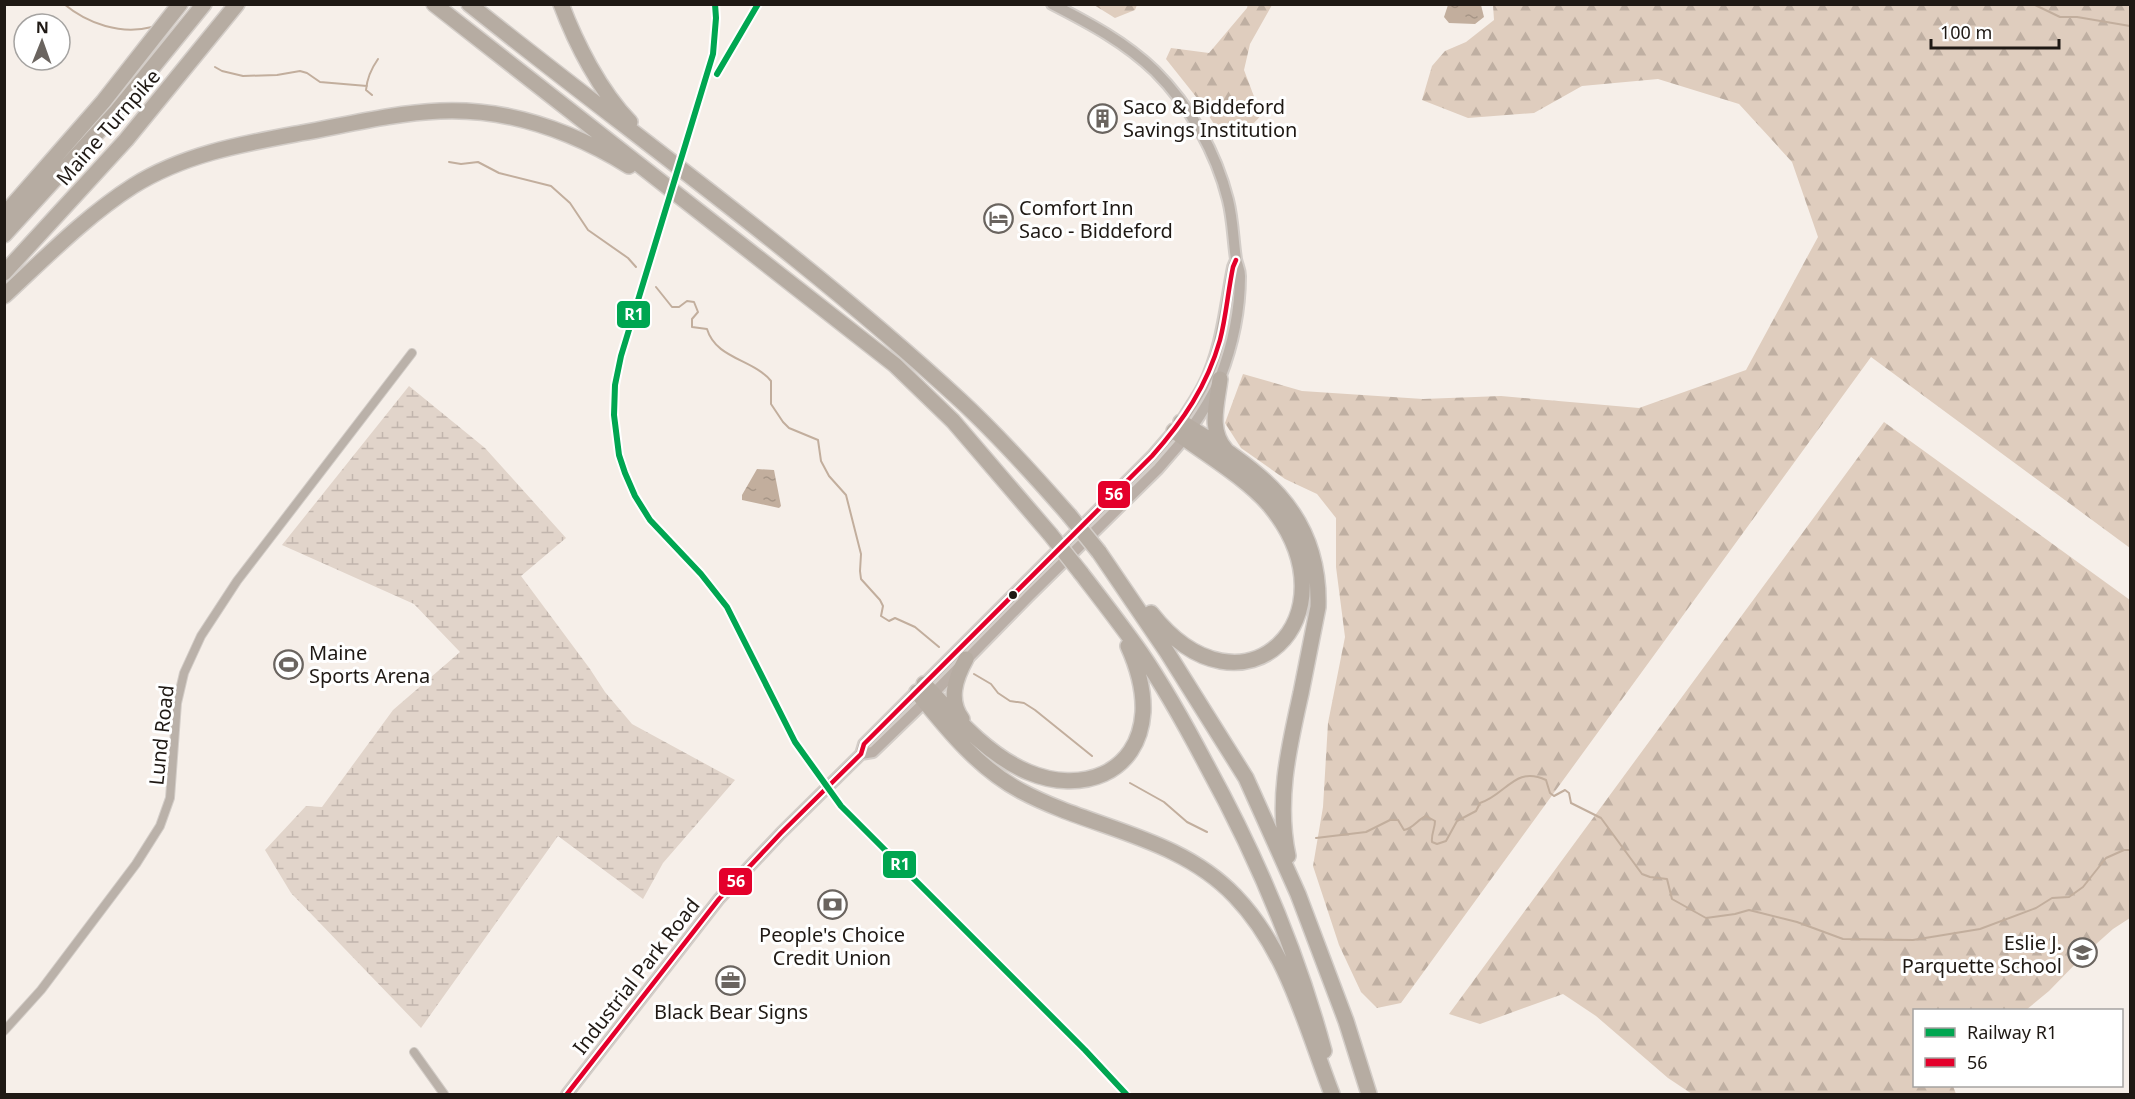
<svg xmlns="http://www.w3.org/2000/svg" width="2135" height="1099" font-family="'Noto Sans',sans-serif">
  <style>
    .forest { fill: url(#forest-firs) }
    .wetland { fill: url(#wetland-marsh) }
    .water { fill: url(#water-ripples) }
    .lines { fill: none; stroke-linecap: round; stroke-linejoin: round }
    .stream { stroke: #c2ae9d; stroke-width: 2 }
    .minor-casing { stroke: #d3cdc8; stroke-width: 10 }
    .tertiary-casing { stroke: #d3cdc8; stroke-width: 14 }
    .secondary-casing { stroke: #d3cdc8; stroke-width: 14 }
    .motorway-casing { stroke: #d3cdc8; stroke-width: 18 }
    .minor { stroke: #bab1a9; stroke-width: 8 }
    .tertiary { stroke: #bab1a9; stroke-width: 10 }
    .secondary { stroke: #baafa7; stroke-width: 10 }
    .motorway { stroke: #b6aca2; stroke-width: 15 }
    .motorway-bridge-casing { stroke: #d3cdc8; stroke-width: 18; stroke-linecap: butt }
    .motorway-bridge { stroke: #b6aca2; stroke-width: 15 }
    .bus-1-casing { stroke: #fff; stroke-width: 9 }
    .bus-1 { stroke: #e4002b; stroke-width: 4.5 }
    .rail-1-casing { stroke: #fff; stroke-width: 10 }
    .rail-1 { stroke: #00a651; stroke-width: 6 }
    .bus-dot { fill: #1f1914; stroke: #fff; stroke-width: 2 }
    .labels { text-anchor: middle; dominant-baseline: central; stroke-width: 6; stroke-linejoin: round; paint-order: stroke }
    .poi-label { font-size: 20px; fill: #1f1914; stroke: #fff; text-anchor: start }
    .street-label { font-size: 20px; fill: #1f1914; stroke: #fff }
    .line-badge { stroke: #fff; stroke-width: 2 }
    .badge-label { font-size: 16px; text-anchor: middle; font-weight: bold; fill: #fff }
  </style>
  <defs>
    <pattern id="forest-firs" width="22" height="20" patternUnits="userSpaceOnUse" patternTransform="scale(1.5)"><rect width="22" height="20" fill="#dfcdbe"/><path d="M5 1l3.5 6h-7zM16 11l3.5 6h-7z" fill="#bfafa2"/></pattern>
    <pattern id="wetland-marsh" width="20" height="14" patternUnits="userSpaceOnUse" patternTransform="scale(1.5)"><rect width="20" height="14" fill="#e1d4ca"/><path d="M1 5h8M5 5V1M11 12h8M15 12V8" fill="none" stroke="#c1b5ad"/></pattern>
    <pattern id="water-ripples" width="26" height="14" patternUnits="userSpaceOnUse" patternTransform="scale(1.5)"><rect width="26" height="14" fill="#c2ae9d"/><path d="M2 4q2-2 4 0t4 0M15 11q2-2 4 0t4 0" fill="none" stroke="#a69586"/></pattern>
  </defs>
  <rect width="100%" height="100%" fill="#f6efe9"/>
  <path class="forest" d="M1248,4L1272,5L1250,44L1244,70L1261,115C1250,131 1235,130 1217,129L1201,103L1166,59L1171,48L1209,53L1247,8Z
    M1094,5H1137L1135,10L1115,18Z
    M1493,5H2130V548L1871,357L1401,1003L1377,1008L1361,992L1339,945L1313,866L1323,807L1328,723L1345,637L1336,567V518L1317,494L1285,479L1241,448L1225,423L1243,374L1302,391L1423,399L1501,396L1639,408L1746,370L1818,237L1792,162L1739,104L1658,79L1582,86L1534,113L1468,118L1422,100L1432,66L1445,51L1466,42L1494,20Z
    M1884,422L2130,600V918L2113,929L2086,953L2049,991L2026,1010H1914V1086H1953L1956,1094H1692L1668,1078L1596,1016L1563,994L1480,1024L1449,1014Z"/>
  <path class="wetland" d="M409,386L485,448L566,538L521,576L590,669L605,692L632,724L735,780L663,863L643,899L558,836L421,1028L291,893L265,850L306,806L322,807L393,710L460,652L414,604L282,545Z"/>
  <path class="water" d="M1448,5H1481L1484,17L1475,24L1449,23L1444,17Z
    M757,469L774,470L781,506L779,508L742,500V495Z"/>
  <g class="lines">
    <path class="stream" d="M64,4C88,24 121,35 152,27
      M2033,4L2060,17H2077L2130,26
      M215,67L222,71L243,76L277,75L300,71L307,73L320,82L367,86
      M372,95L366,90C367,78 371,69 378,59
      M449,162L461,164L478,162L499,173L551,186L570,203L588,230L628,258L636,267
      M656,287L672,307H679L687,301L694,302L698,312L692,319V327L707,329C716,359 753,359 771,381V404L783,422L789,428L818,440L821,461L829,476L846,495L861,554L860,571L861,579L880,600L883,606L881,616L889,621L895,618L915,627L939,647
      M974,674L991,684L998,693L1010,701L1024,703L1035,710L1092,756
      M1130,783L1164,802L1187,822L1207,832
      M1316,838L1366,832L1390,820H1398L1404,830C1413,829 1418,819 1426,816L1435,821C1435,829 1431,834 1432,842L1437,844L1446,841L1457,821L1476,811L1480,803C1506,795 1515,765 1546,780L1550,793L1554,796L1565,790L1569,793L1571,803L1601,818L1642,874L1650,877L1667,879L1672,899L1706,918L1735,914L1749,910L1797,922L1843,939L1913,940L1980,929L2036,908L2052,898L2069,897L2083,887L2106,858L2124,850H2130"/>
    <defs>
      <path id="minor" d="M4,1031L41,990L136,864L160,826L170,798L177,703L184,673L201,636L237,581L412,353
        M414,1052L444,1094"/>
      <path id="tertiary" d="M1052,4C1089,23 1125,42 1155,71C1190,106 1216,152 1228,200C1233,220 1233,239 1236,259C1237,265 1240,269 1240,276C1240,310 1232,347 1220,378C1213,397 1200,416 1188,433
        M1181,422C1188,410 1197,398 1203,386C1222,349 1225,307 1233,267L1236,260"/>
      <path id="secondary" d="M861,754L873,752L933,694L1029,596L1158,469L1184,439
        M567,1094L719,899L781,833L861,754L864,744L1152,456L1178,426"/>
      <path id="motorway" d="M434,4L895,365L953,421L1050,534
        M469,4C634,136 805,257 960,400C999,436 1034,475 1069,515
        M561,4C576,44 600,91 630,122
        M4,215L103,102L180,4
        M4,235L117,111L204,4
        M4,273L126,140L237,4
        M4,296C45,258 86,216 133,186C184,154 242,144 301,133C346,125 393,113 440,111C508,108 572,131 629,166
        M1220,379C1217,404 1208,430 1226,450
        M1181,422C1256,468 1321,509 1318,607C1312,636 1307,664 1301,693C1289,747 1276,800 1288,856
        M1099,552L1167,652L1246,778L1298,894L1346,1021L1369,1094
        M1081,573C1101,599 1122,626 1141,653C1165,688 1186,726 1206,764C1256,855 1297,951 1324,1051
        M1151,613C1243,730 1359,616 1271,507C1248,479 1204,453 1174,431
        M924,684C954,716 987,755 1028,772C1080,794 1139,775 1143,712C1144,689 1137,666 1128,646
        M917,692C947,729 978,768 1021,791C1092,829 1178,836 1235,896C1287,950 1306,1027 1332,1094
        M962,719C948,700 955,679 966,659"/>
    </defs>
    <use href="#minor" class="minor-casing"/>
    <use href="#tertiary" class="tertiary-casing"/>
    <use href="#secondary" class="secondary-casing"/>
    <use href="#motorway" class="motorway-casing"/>
    <use href="#minor" class="minor"/>
    <use href="#tertiary" class="tertiary"/>
    <use href="#secondary" class="secondary"/>
    <use href="#motorway" class="motorway"/>
    <defs>
      <path id="motorway-bridge" d="M1069,515L1099,552
        M1050,534L1081,573"/>
    </defs>
    <use href="#motorway-bridge" class="motorway-bridge-casing"/>
    <use href="#motorway-bridge" class="motorway-bridge"/>
    <defs>
      <path id="bus-1" d="M567,1094L719,899L781,833L861,754L864,744L1152,456C1183,421 1207,386 1220,340C1226,317 1228,291 1233,267L1236,260"/>
    </defs>
    <use href="#bus-1" class="bus-1-casing"/>
    <use href="#bus-1" class="bus-1"/>
    <defs>
      <path id="rail-1" d="M715,4L716,18L713,54L621,356L615,385L614,415L619,455L625,473L635,496L650,520L701,574L727,607L795,742L841,806L1085,1050L1126,1094
        M717,74L758,4"/>
    </defs>
    <use href="#rail-1" class="rail-1-casing"/>
    <use href="#rail-1" class="rail-1"/>
  </g>
  <defs>
    <symbol id="building-ring" viewBox="-11 -11 22 22"><circle r="9.5" fill="#fff" stroke="#6a645f" stroke-width="1.5"/><path d="M-4-6H4V6H1V3H-1V6H-4ZM-2.5-4.3h1.7v1.8h-1.7ZM.8-4.3h1.7v1.8H.8ZM-2.5-1h1.7V.8h-1.7ZM.8-1h1.7V.8H.8Z" fill="#6a645f"/></symbol>
    <symbol id="hotel-ring" viewBox="-11 -11 22 22"><circle r="9.5" fill="#fff" stroke="#6a645f" stroke-width="1.5"/><path d="M-6-4.5h1.5V1H6V5H4.5V3h-9V5H-6ZM-4 0a1.8 1.8 0 1 1 3.6 0ZM.5 0V-2.5h3Q6-2.5 6 0Z" fill="#6a645f"/></symbol>
    <symbol id="stadium-ring" viewBox="-11 -11 22 22"><circle r="9.5" fill="#fff" stroke="#6a645f" stroke-width="1.5"/><path d="M0-5a6.5 5 0 1 0 0 10a6.5 5 0 1 0 0-10ZM-3.5-1.8h7v3.6h-7Z" fill="#6a645f"/></symbol>
    <symbol id="bank-ring" viewBox="-11 -11 22 22"><circle r="9.5" fill="#fff" stroke="#6a645f" stroke-width="1.5"/><path d="M-6-4H6V4H-6ZM0-2.3a2.3 2.3 0 1 0 0 4.6a2.3 2.3 0 1 0 0-4.6Z" fill="#6a645f"/></symbol>
    <symbol id="school-ring" viewBox="-11 -11 22 22"><circle r="9.5" fill="#fff" stroke="#6a645f" stroke-width="1.5"/><path d="M0-5L7-2L0 1L-7-2ZM-4 1L0 2.5L4 1V4Q0 6-4 4Z" fill="#6a645f"/></symbol>
    <symbol id="office-ring" viewBox="-11 -11 22 22"><circle r="9.5" fill="#fff" stroke="#6a645f" stroke-width="1.5"/><path d="M-6-3h4V-5.5h4V-3h4V5H-6ZM-1-4.5V-3h2v-1.5ZM-6 0V1H6V0Z" fill="#6a645f"/></symbol>
  </defs>
  <g fill-rule="evenodd">
    <use href="#building-ring" x="1086" y="102" width="33" height="33"/>
    <use href="#hotel-ring" x="982" y="202" width="33" height="33"/>
    <use href="#stadium-ring" x="272" y="648" width="33" height="33"/>
    <use href="#bank-ring" x="816" y="888" width="33" height="33"/>
    <use href="#school-ring" x="2066" y="936" width="33" height="33"/>
    <use href="#office-ring" x="714" y="964" width="33" height="33"/>
  </g>
  <circle class="bus-dot" cx="1013" cy="595" r="5"/>
  <g class="labels">
    <g class="poi-label">
      <text x="1123" y="106">Saco &amp; Biddeford<tspan x="1123" dy="23">Savings Institution</tspan></text>
      <text x="1019" y="207">Comfort Inn<tspan x="1019" dy="23">Saco - Biddeford</tspan></text>
      <text x="309" y="652">Maine<tspan x="309" dy="23">Sports Arena</tspan></text>
      <text x="832" y="934" text-anchor="middle">People's Choice<tspan x="832" dy="23">Credit Union</tspan></text>
      <text x="2062" y="942" text-anchor="end">Eslie J.<tspan x="2062" dy="23">Parquette School</tspan></text>
      <text x="731" y="1011" text-anchor="middle">Black Bear Signs</text>
    </g>
    <g class="street-label">
      <text transform="translate(108 127) rotate(-49)">Maine Turnpike</text>
      <text transform="translate(161 735) rotate(-84)">Lund Road</text>
      <text transform="translate(636 976) rotate(-52)">Industrial Park Road</text>
    </g>
  </g>
  <g class="line-badge">
    <rect x="616" y="300" width="35" height="29" rx="6" fill="#00a651"/>
    <rect x="1097" y="480" width="34" height="29" rx="6" fill="#e4002b"/>
    <rect x="882" y="850" width="35" height="29" rx="6" fill="#00a651"/>
    <rect x="718" y="867" width="35" height="29" rx="6" fill="#e4002b"/>
  </g>
  <g class="badge-label">
    <text x="634" y="320">R1</text>
    <text x="1114" y="500">56</text>
    <text x="900" y="870">R1</text>
    <text x="736" y="887">56</text>
  </g>
  <rect width="2135" height="1099" fill="none" stroke="#1f1914" stroke-width="12"/>
  <rect x="1913" y="1009" width="210" height="78" fill="#ffffff" stroke="#a5a3a1" stroke-width="1.5"/>
  <rect x="1925" y="1028" width="30" height="9" fill="#00a651" stroke="#a5a3a1" stroke-width="1.5"/>
  <text x="1967" y="1039" font-size="18" fill="#1f1914">Railway R1</text>
  <rect x="1925" y="1058" width="30" height="9" fill="#e4002b" stroke="#a5a3a1" stroke-width="1.5"/>
  <text x="1967" y="1069" font-size="18" fill="#1f1914">56</text>
  <g transform="translate(42 42) rotate(1)"><circle r="28" fill="#ffffff" stroke="#a5a3a1" stroke-width="1.5"/>
  <path d="M0-4.5L10 22L0 15L-10 22Z" fill="#6a645f"/>
  <text y="-9" font-size="16" font-weight="bold" text-anchor="middle" fill="#1f1914">N</text>
  </g>
  <path d="M1931 39v9h128v-9" fill="none" stroke="#1f1914" stroke-width="3"/>
  <text x="1940" y="39" font-size="18" fill="#1f1914" stroke="#ffffff" stroke-width="4.5" paint-order="stroke">100 m</text>
</svg>
